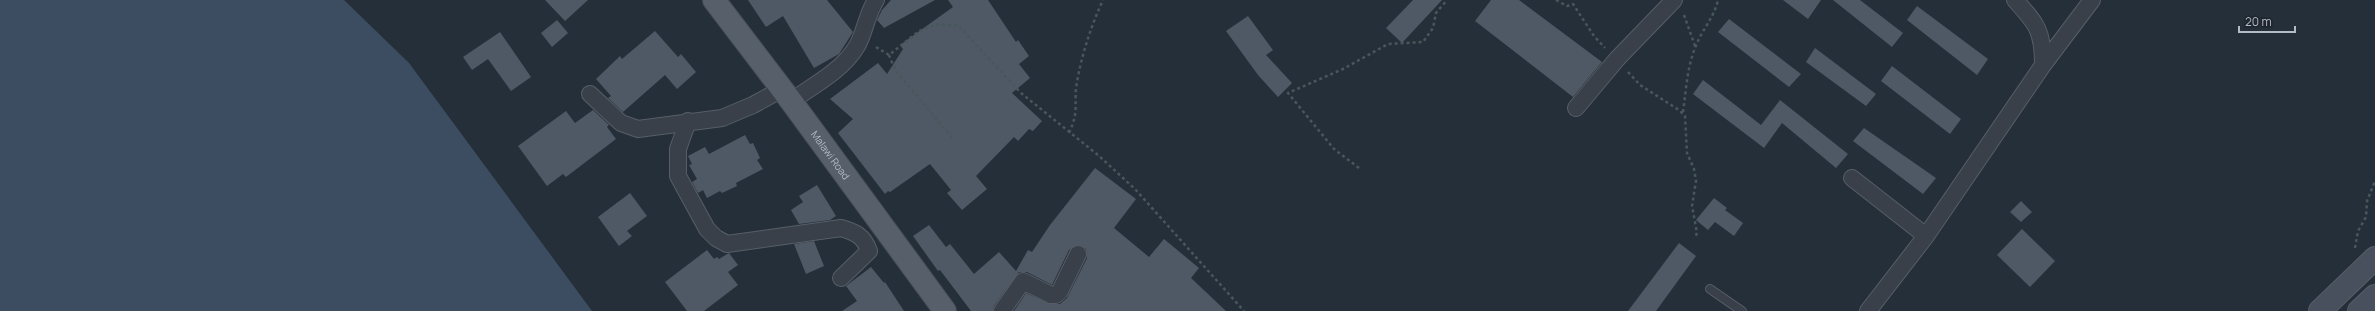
<svg xmlns="http://www.w3.org/2000/svg" width="2375" height="311" font-family="Manrope,sans-serif">
  <style>
    .water { fill: #3d4d61 }
    .building { fill: #4e5965 }
    .lines { fill: none; stroke-linecap: round; stroke-linejoin: round }
    .lane-casing { stroke: #575e68; stroke-width: 10 }
    .street-casing { stroke: #575e68; stroke-width: 18 }
    .secondary-casing { stroke: #575e68; stroke-width: 24 }
    .primary-casing { stroke: #454c56; stroke-width: 24 }
    .path { stroke: #47585a; stroke-width: 2.5; stroke-dasharray: 3 3; stroke-linecap: butt }
    .lane { stroke: #39404a; stroke-width: 8 }
    .street { stroke: #39404a; stroke-width: 16 }
    .secondary { stroke: #47505c; stroke-width: 22 }
    .primary { stroke: #575f6a; stroke-width: 22 }
    .labels { text-anchor: middle; dominant-baseline: central; stroke-width: 3; stroke-linejoin: round; paint-order: stroke }
    .street-label { font-size: 10px; fill: #b4bbc5; stroke: #1e252f }
  </style>
  <rect width="100%" height="100%" fill="#252f39"/>
  <path class="water" d="M0,0H344L409,63L592,311H0Z"/>
  <path class="building" d="M545,0H588L565,21Z
    M748,0H827L853,32L839,54L814,68L783,16L766,27Z
    M891,0H935L884,28L877,20L882,10Z
    M948,0H988L1016,42L1018,40L1029,56L1019,64L1030,78L1012,93L1042,121L1033,131L1029,129L1018,141L1014,137L976,176L987,189L962,210L947,193L951,190L930,164L890,192L888,191L885,194L838,133L853,119L830,99L878,63L887,74L903,49L900,45L953,7Z
    M1413,0H1442L1402,43L1386,28Z
    M1491,0H1519L1602,62L1573,97L1475,21Z
    M1783,0H1821L1808,19Z
    M1833,0H1860L1903,33L1892,47Z
    M1917,6L1988,59L1977,75L1907,20Z
    M1248,16L1273,50L1266,55L1292,83L1278,97L1258,75L1226,31Z
    M1729,19L1801,74L1789,87L1718,32Z
    M557,20L568,33L552,47L541,33Z
    M655,31L678,57L681,54L696,72L677,89L665,75L623,112L608,98L611,96L596,79L620,56L622,59Z
    M500,32L531,77L511,91L488,59L472,70L463,57Z
    M1815,48L1876,94L1866,106L1806,62Z
    M1892,66L1961,119L1950,134L1881,81Z
    M1703,80L1761,125L1780,100L1848,154L1836,168L1782,123L1764,148L1693,94Z
    M593,110L609,125L607,127L616,139L566,177L563,174L547,186L518,146L566,111L575,123Z
    M1864,128L1936,178L1923,194L1853,141Z
    M745,135L750,144L753,143L760,158L757,160L763,169L736,183L737,186L722,193L720,191L707,198L703,190L698,193L692,182L697,179L689,165L692,164L688,156L705,147L709,154Z
    M1095,168L1136,199L1114,228L1149,257L1164,239L1199,268L1191,278L1226,311H1014L1026,293L1051,304H1060L1067,298L1087,258L1086,249L1078,245L1069,250L1052,285L1027,272H1019L994,306L993,311H971L940,270L938,271L913,236L929,225L946,247L950,244L974,274L999,252L1016,271L1028,250L1032,252L1050,225Z
    M817,185L836,216L830,220L799,224L791,210L803,202L799,196Z
    M630,193L647,216L627,231L632,236L619,246L598,217Z
    M1714,198L1727,208L1725,210L1743,223L1734,236L1715,222L1708,230L1696,220Z
    M2021,201L2032,212L2021,222L2010,212Z
    M2022,229L2055,261L2030,287L1997,255Z
    M814,241L824,266L806,274L794,244Z
    M1679,243L1696,256L1656,311H1628Z
    M707,250L714,259L717,257L719,259L729,253L738,265L728,272L738,285L704,311H687L665,282Z
    M871,267L884,283L885,282L904,311H842L857,301L846,286Z"/>
  <g class="lines">
    <defs>
      <path id="lane" d="M1710,289L1742,311"/>
      <path id="street" d="M2015,0C2037,24 2043,31 2043,65
        M590,94L621,123L638,129L722,118L753,105L782,89
        M791,101C813,86 843,70 857,46C865,32 866,16 876,0
        M1576,108L1617,59L1674,0
        M688,121L678,149V176L707,229L716,238L727,244L841,228C855,232 864,236 869,251L841,278
        M1852,178L1926,236
        M1002,311L1023,281L1051,295H1056L1060,291L1078,254
        M1868,311L1926,236L2043,65L2092,0"/>
      <path id="secondary" d="M2320,311L2375,258
        M2359,311L2375,296"/>
      <g id="primary">
        <path id="s1" d="M714,0L791,101L945,311"/>
      </g>
    </defs>
    <use href="#lane" class="lane-casing"/>
    <use href="#street" class="street-casing"/>
    <use href="#secondary" class="secondary-casing"/>
    <use href="#primary" class="primary-casing"/>
    <path class="path" d="M1556,0L1567,6L1573,4L1594,36L1605,48
      M1684,15L1695,46
      M876,47L889,55L919,31L939,24L959,26L1021,93L1098,155L1135,189L1244,311
      M889,55L895,70L953,139
      M1628,72L1640,85L1679,110L1685,116L1687,153L1694,169L1696,181L1692,206L1697,233L1695,238
      M1683,112C1686,91 1687,68 1695,48C1701,31 1714,18 1718,0
      M1069,133C1080,110 1073,103 1077,82C1082,54 1091,26 1103,0
      M1359,168L1334,149L1288,93L1343,69L1388,44L1423,42L1433,28L1436,13L1447,0
      M2355,248L2358,231L2366,217L2367,201L2375,181"/>
    <use href="#lane" class="lane"/>
    <use href="#street" class="street"/>
    <use href="#secondary" class="secondary"/>
    <use href="#primary" class="primary"/>
  </g>
  <g class="labels">
    <g class="street-label">
      <text stroke="none"><textPath href="#s1" startOffset="194">Malawi Road</textPath></text>
    </g>
  </g>
  <path d="M2239 26v6h56v-6" fill="none" stroke="#b4bbc5" stroke-width="2"/>
  <text x="2245" y="26" font-size="12" fill="#b4bbc5" stroke="#1e252f" stroke-width="3" paint-order="stroke">20 m</text>
</svg>
